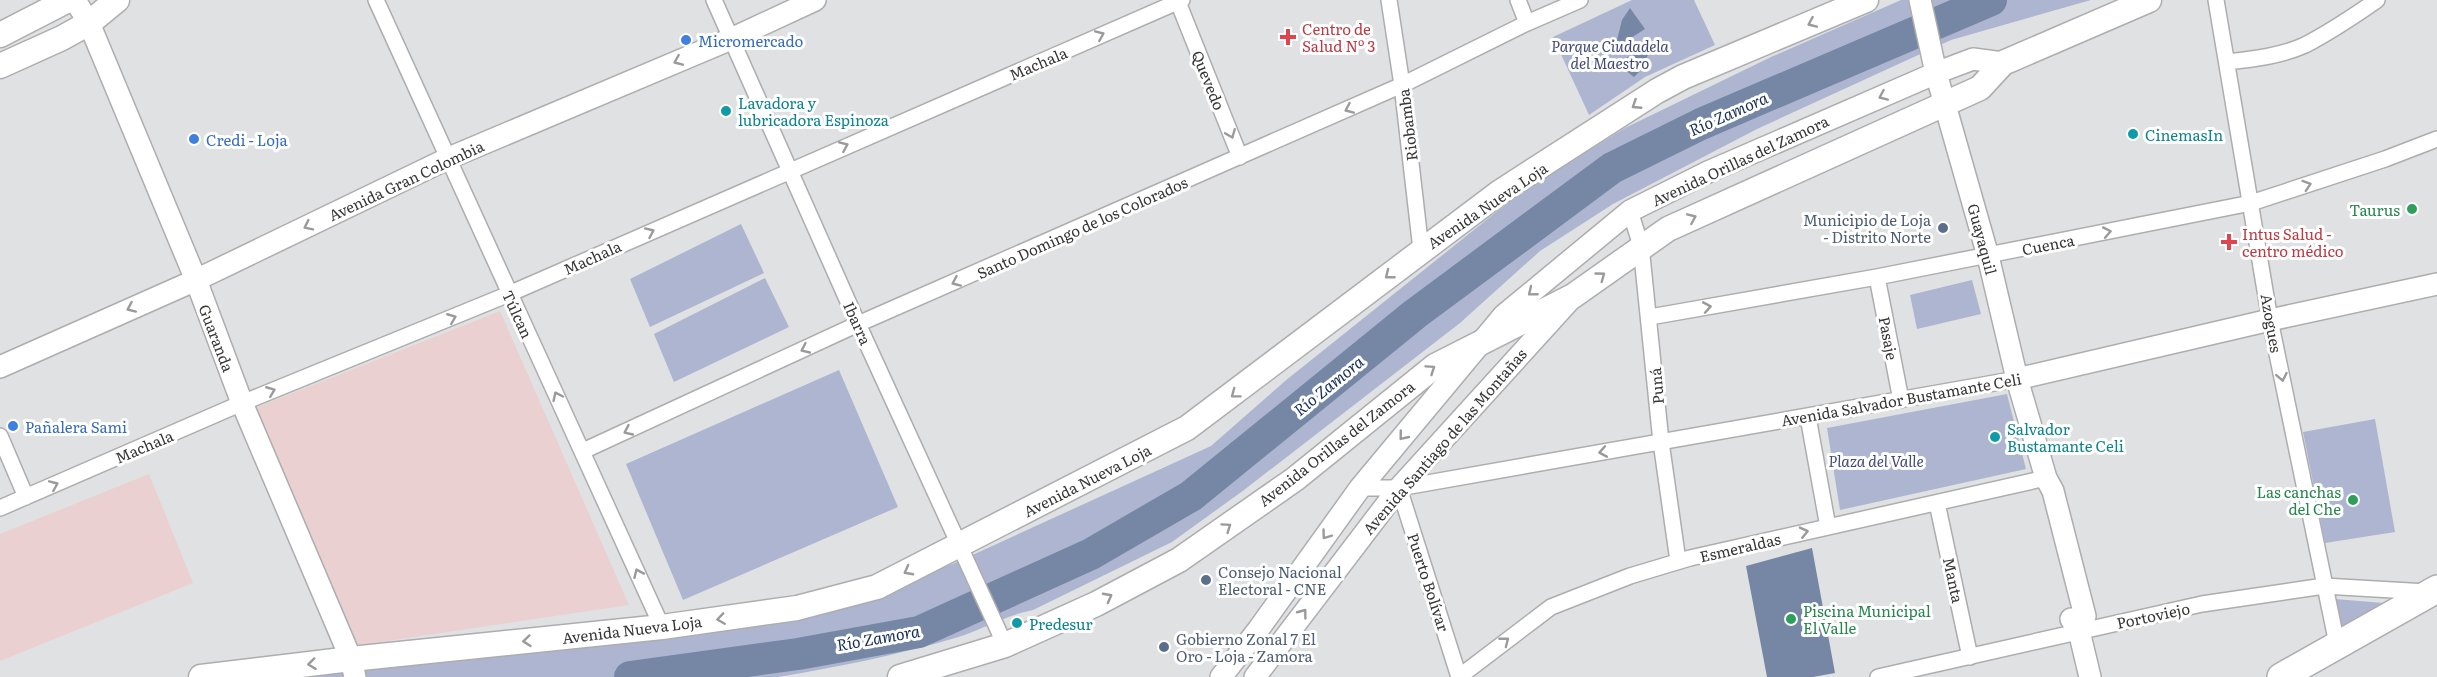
<svg xmlns="http://www.w3.org/2000/svg" width="2437" height="677" font-family="Literata,serif">
  <style>
    .commercial { fill: #ebd0d1 }
    .green { fill: #adb5d1 }
    .water { fill: #7587a4 }
    .lines { fill: none; stroke-linecap: round; stroke-linejoin: round }
    .river { stroke: #7587a4; stroke-width: 32 }
    .street-casing { stroke: #adadaf; stroke-width: 18 }
    .secondary-casing { stroke: #adadaf; stroke-width: 24 }
    .primary-casing { stroke: #adadaf; stroke-width: 27 }
    .highway-casing { stroke: #adadaf; stroke-width: 30 }
    .street { stroke: #fff; stroke-width: 15 }
    .secondary { stroke: #fff; stroke-width: 21 }
    .primary { stroke: #fff; stroke-width: 24 }
    .highway { stroke: #fff; stroke-width: 27 }
    .oneway { stroke: #9a9a9b }
    .health-dot { fill: #e0444e; stroke: #fff; stroke-width: 2 }
    .shop-dot { fill: #3f7fe0; stroke: #fff; stroke-width: 2 }
    .culture-dot { fill: #0f9aa8; stroke: #fff; stroke-width: 2 }
    .leisure-dot { fill: #2e9e5b; stroke: #fff; stroke-width: 2 }
    .service-dot { fill: #5c6f8a; stroke: #fff; stroke-width: 2 }
    .labels { text-anchor: middle; dominant-baseline: central; stroke-width: 6; stroke-linejoin: round; paint-order: stroke }
    .health-label { font-size: 15px; fill: #be3a42; stroke: #fff; text-anchor: start }
    .shop-label { font-size: 15px; fill: #366cbe; stroke: #fff; text-anchor: start }
    .park-label { font-size: 15px; font-style: italic; fill: #404978; stroke: #fff }
    .street-label { font-size: 15px; fill: #363637; stroke: #fff }
    .culture-label { font-size: 15px; fill: #0d838f; stroke: #fff; text-anchor: start }
    .leisure-label { font-size: 15px; fill: #27864d; stroke: #fff; text-anchor: end }
    .service-label { font-size: 15px; fill: #4e5e75; stroke: #fff; text-anchor: start }
    .water-label { font-size: 16px; font-style: italic; fill: #172e57; stroke: #fff }
  </style>
  <rect width="100%" height="100%" fill="#e0e1e3"/>
  <path class="commercial" d="M500,311L629,605L354,646L255,408Z
    M149,474L193,583L0,661V534Z"/>
  <path class="green" d="M1632,0H1694L1715,45L1645,77L1589,115L1553,37Z
    M1901,0H2091L1951,40L1757,129L1613,204L1540,251L1460,323L1244,490L1172,542L1033,610C1005,615 982,630 955,638C897,655 838,667 778,677H285L848,604L957,562L1211,446L1285,381L1520,193L1625,128L1771,57Z
    M741,224L764,273L650,327L630,279Z
    M765,278L789,327L674,382L654,334Z
    M1972,280L1981,314L1917,329L1910,295Z
    M839,370L898,507L683,600L626,464Z
    M2007,394L2026,469L1840,510L1827,428Z
    M2375,419L2395,532L2325,543L2303,432Z
    M2335,599L2396,604L2342,630Z"/>
  <path class="water" d="M1630,8L1645,29L1615,48L1622,20Z
    M1639,50L1650,51L1640,71L1634,77L1625,70L1620,62Z
    M1812,548L1835,673L1813,677H1767L1746,566Z"/>
  <g class="lines">
    <path class="river" d="M630,677L798,654L919,632L1091,554L1191,496L1415,314L1612,168L1701,124L1991,0"/>
    <defs>
      <path id="street" d="M376,0L662,627
        M714,0L858,324L1005,645
        M1389,0L1402,85L1421,250
        M1518,0L1527,23
        M2216,0L2270,320L2337,644
        M1178,2L1240,157
        M2227,62C2253,59 2281,56 2305,45C2330,32 2354,16 2377,0
        M1630,211L1641,246L1661,442L1678,561
        M1877,277L1901,400
        M1650,317L1877,277L2251,203L2385,159L2437,139
        M1808,417L1828,527
        M0,436L26,497
        M583,451L858,324L1402,85L1527,23L1580,0
        M1360,488H1399L2017,379
        M1399,488L1459,677
        M1937,503L1970,657
        M0,508L242,403L509,294L1182,0
        M1459,677L1551,607L1630,576L1690,558L2046,478
        M1878,677L2202,604L2324,586L2427,592"/>
      <path id="secondary" d="M75,0L89,23L196,280L242,403L351,659L355,677
        M1920,0L1936,73L1988,256L2017,379L2046,478L2053,491L2085,616L2079,631
        M0,367L196,280L449,158L731,39L815,0
        M2017,379L2270,320L2437,284
        M2071,619L2079,631L2090,677
        M1221,677L1258,630L1360,488L1504,315L1630,211L1708,172L1936,73L1973,59L2003,63
        M1255,677L1399,488L1569,301"/>
      <path id="primary" d="M0,35L68,0
        M0,66L62,38L89,23L117,0
        M201,677L351,659L662,627L797,608L877,587L1187,428L1500,192L1657,91L1683,77L1866,0
        M900,677L1005,645L1096,604L1179,560L1295,479L1435,366L1573,296L1668,229L1980,88L2003,63L2149,0"/>
      <path id="highway" d="M2281,677L2437,589"/>
    </defs>
    <use href="#street" class="street-casing"/>
    <use href="#secondary" class="secondary-casing"/>
    <use href="#primary" class="primary-casing"/>
    <use href="#highway" class="highway-casing"/>
    <use href="#street" class="street"/>
    <use href="#secondary" class="secondary"/>
    <use href="#primary" class="primary"/>
    <use href="#highway" class="highway"/>
  </g>
  <defs><path id="oneway-chevron" d="M-2-3.5L2.5 0L-2 3.5" fill="none" stroke-width="1.6" stroke-linecap="round" stroke-linejoin="round" transform="scale(1.5)"/></defs>
  <g class="oneway">
    <use href="#oneway-chevron" transform="translate(1812 23) rotate(157)"/>
    <use href="#oneway-chevron" transform="translate(1100 35) rotate(-23)"/>
    <use href="#oneway-chevron" transform="translate(678 61) rotate(157)"/>
    <use href="#oneway-chevron" transform="translate(1883 96) rotate(156)"/>
    <use href="#oneway-chevron" transform="translate(1636 105) rotate(147)"/>
    <use href="#oneway-chevron" transform="translate(1349 109) rotate(156)"/>
    <use href="#oneway-chevron" transform="translate(1231 134) rotate(68)"/>
    <use href="#oneway-chevron" transform="translate(844 146) rotate(-23)"/>
    <use href="#oneway-chevron" transform="translate(2307 185) rotate(-18)"/>
    <use href="#oneway-chevron" transform="translate(1692 218) rotate(-23)"/>
    <use href="#oneway-chevron" transform="translate(308 226) rotate(154)"/>
    <use href="#oneway-chevron" transform="translate(650 232) rotate(-24)"/>
    <use href="#oneway-chevron" transform="translate(2107 232) rotate(-11)"/>
    <use href="#oneway-chevron" transform="translate(1389 275) rotate(142)"/>
    <use href="#oneway-chevron" transform="translate(1601 276) rotate(-36)"/>
    <use href="#oneway-chevron" transform="translate(956 282) rotate(156)"/>
    <use href="#oneway-chevron" transform="translate(1532 292) rotate(141)"/>
    <use href="#oneway-chevron" transform="translate(1707 307) rotate(-10)"/>
    <use href="#oneway-chevron" transform="translate(131 308) rotate(156)"/>
    <use href="#oneway-chevron" transform="translate(452 318) rotate(-22)"/>
    <use href="#oneway-chevron" transform="translate(805 349) rotate(155)"/>
    <use href="#oneway-chevron" transform="translate(1431 369) rotate(-34)"/>
    <use href="#oneway-chevron" transform="translate(2282 377) rotate(79)"/>
    <use href="#oneway-chevron" transform="translate(271 391) rotate(-22)"/>
    <use href="#oneway-chevron" transform="translate(1235 394) rotate(143)"/>
    <use href="#oneway-chevron" transform="translate(557 396) rotate(-115)"/>
    <use href="#oneway-chevron" transform="translate(628 431) rotate(155)"/>
    <use href="#oneway-chevron" transform="translate(1403 436) rotate(129)"/>
    <use href="#oneway-chevron" transform="translate(1603 452) rotate(170)"/>
    <use href="#oneway-chevron" transform="translate(54 485) rotate(-23)"/>
    <use href="#oneway-chevron" transform="translate(1227 527) rotate(-35)"/>
    <use href="#oneway-chevron" transform="translate(1804 532) rotate(-13)"/>
    <use href="#oneway-chevron" transform="translate(1326 535) rotate(126)"/>
    <use href="#oneway-chevron" transform="translate(908 571) rotate(152)"/>
    <use href="#oneway-chevron" transform="translate(638 573) rotate(-114)"/>
    <use href="#oneway-chevron" transform="translate(1108 597) rotate(-28)"/>
    <use href="#oneway-chevron" transform="translate(1303 613) rotate(-53)"/>
    <use href="#oneway-chevron" transform="translate(721 619) rotate(172)"/>
    <use href="#oneway-chevron" transform="translate(527 641) rotate(174)"/>
    <use href="#oneway-chevron" transform="translate(1505 641) rotate(-38)"/>
    <use href="#oneway-chevron" transform="translate(312 664) rotate(173)"/>
  </g>
  <g class="health-dot">
    <path d="M1285 28h6v6h6v6h-6v6h-6v-6h-6v-6h6z"/>
    <path d="M2226 233h6v6h6v6h-6v6h-6v-6h-6v-6h6z"/>
  </g>
  <g class="shop-dot">
    <circle cx="686" cy="40" r="6"/>
    <circle cx="194" cy="139" r="6"/>
    <circle cx="13" cy="426" r="6"/>
  </g>
  <g class="culture-dot">
    <circle cx="726" cy="111" r="6"/>
    <circle cx="2133" cy="134" r="6"/>
    <circle cx="1995" cy="437" r="6"/>
    <circle cx="1017" cy="623" r="6"/>
  </g>
  <g class="leisure-dot">
    <circle cx="2412" cy="209" r="6"/>
    <circle cx="2353" cy="500" r="6"/>
    <circle cx="1791" cy="619" r="6"/>
  </g>
  <g class="service-dot">
    <circle cx="1943" cy="228" r="6"/>
    <circle cx="1206" cy="580" r="6"/>
    <circle cx="1164" cy="647" r="6"/>
  </g>
  <g class="labels">
    <g class="health-label">
      <text x="1302" y="28">Centro de<tspan x="1302" dy="17">Salud Nº 3</tspan></text>
      <text x="2242" y="233">Intus Salud -<tspan x="2242" dy="17">centro médico</tspan></text>
    </g>
    <g class="shop-label">
      <text x="698" y="40">Micromercado</text>
      <text x="206" y="139">Credi - Loja</text>
      <text x="25" y="426">Pañalera Sami</text>
    </g>
    <g class="park-label">
      <text x="1610" y="45">Parque Ciudadela<tspan x="1610" dy="17">del Maestro</tspan></text>
      <text x="1876" y="460">Plaza del Valle</text>
    </g>
    <g class="street-label">
      <text transform="translate(1038 63) rotate(-23)">Machala</text>
      <text transform="translate(1209 80) rotate(68)">Quevedo</text>
      <text transform="translate(1407 125) rotate(-97)">Riobamba</text>
      <text transform="translate(1740 160) rotate(-25)">Avenida Orillas del Zamora</text>
      <text transform="translate(406 180) rotate(-25)">Avenida Gran Colombia</text>
      <text transform="translate(1487 205) rotate(-34)">Avenida Nueva Loja</text>
      <text transform="translate(1082 227) rotate(-24)">Santo Domingo de los Colorados</text>
      <text transform="translate(1983 239) rotate(75)">Guayaquil</text>
      <text transform="translate(2048 244) rotate(-11)">Cuenca</text>
      <text transform="translate(592 257) rotate(-24)">Machala</text>
      <text transform="translate(518 314) rotate(65)">Túlcan</text>
      <text transform="translate(858 323) rotate(66)">Ibarra</text>
      <text transform="translate(2272 323) rotate(80)">Azogues</text>
      <text transform="translate(217 338) rotate(69)">Guaranda</text>
      <text transform="translate(1889 338) rotate(79)">Pasaje</text>
      <text transform="translate(1656 386) rotate(-95)">Puná</text>
      <text transform="translate(1901 399) rotate(-10)">Avenida Salvador Bustamante Celi</text>
      <text transform="translate(1444 441) rotate(-49)">Avenida Santiago de las Montañas</text>
      <text transform="translate(1336 443) rotate(-38)">Avenida Orillas del Zamora</text>
      <text transform="translate(144 446) rotate(-23)">Machala</text>
      <text transform="translate(1087 480) rotate(-27)">Avenida Nueva Loja</text>
      <text transform="translate(1740 547) rotate(-13)">Esmeraldas</text>
      <text transform="translate(1954 580) rotate(78)">Manta</text>
      <text transform="translate(1429 582) rotate(72)">Puerto Bolívar</text>
      <text transform="translate(2153 615) rotate(-12)">Portoviejo</text>
      <text transform="translate(632 629) rotate(-7)">Avenida Nueva Loja</text>
    </g>
    <g class="culture-label">
      <text x="738" y="102">Lavadora y<tspan x="738" dy="17">lubricadora Espinoza</tspan></text>
      <text x="2145" y="134">CinemasIn</text>
      <text x="2007" y="428">Salvador<tspan x="2007" dy="17">Bustamante Celi</tspan></text>
      <text x="1029" y="623">Predesur</text>
    </g>
    <g class="leisure-label">
      <text x="2400" y="209">Taurus</text>
      <text x="2341" y="491">Las canchas<tspan x="2341" dy="17">del Che</tspan></text>
      <text x="1803" y="610" text-anchor="start">Piscina Municipal<tspan x="1803" dy="17">El Valle</tspan></text>
    </g>
    <g class="service-label">
      <text x="1931" y="219" text-anchor="end">Municipio de Loja<tspan x="1931" dy="17">- Distrito Norte</tspan></text>
      <text x="1218" y="571">Consejo Nacional<tspan x="1218" dy="17">Electoral - CNE</tspan></text>
      <text x="1176" y="638">Gobierno Zonal 7 El<tspan x="1176" dy="17">Oro - Loja - Zamora</tspan></text>
    </g>
    <g class="water-label">
      <text transform="translate(1728 113) rotate(-24)">Río Zamora</text>
      <text transform="translate(1328 385) rotate(-39)">Río Zamora</text>
      <text transform="translate(878 637) rotate(-10)">Río Zamora</text>
    </g>
  </g>
</svg>
